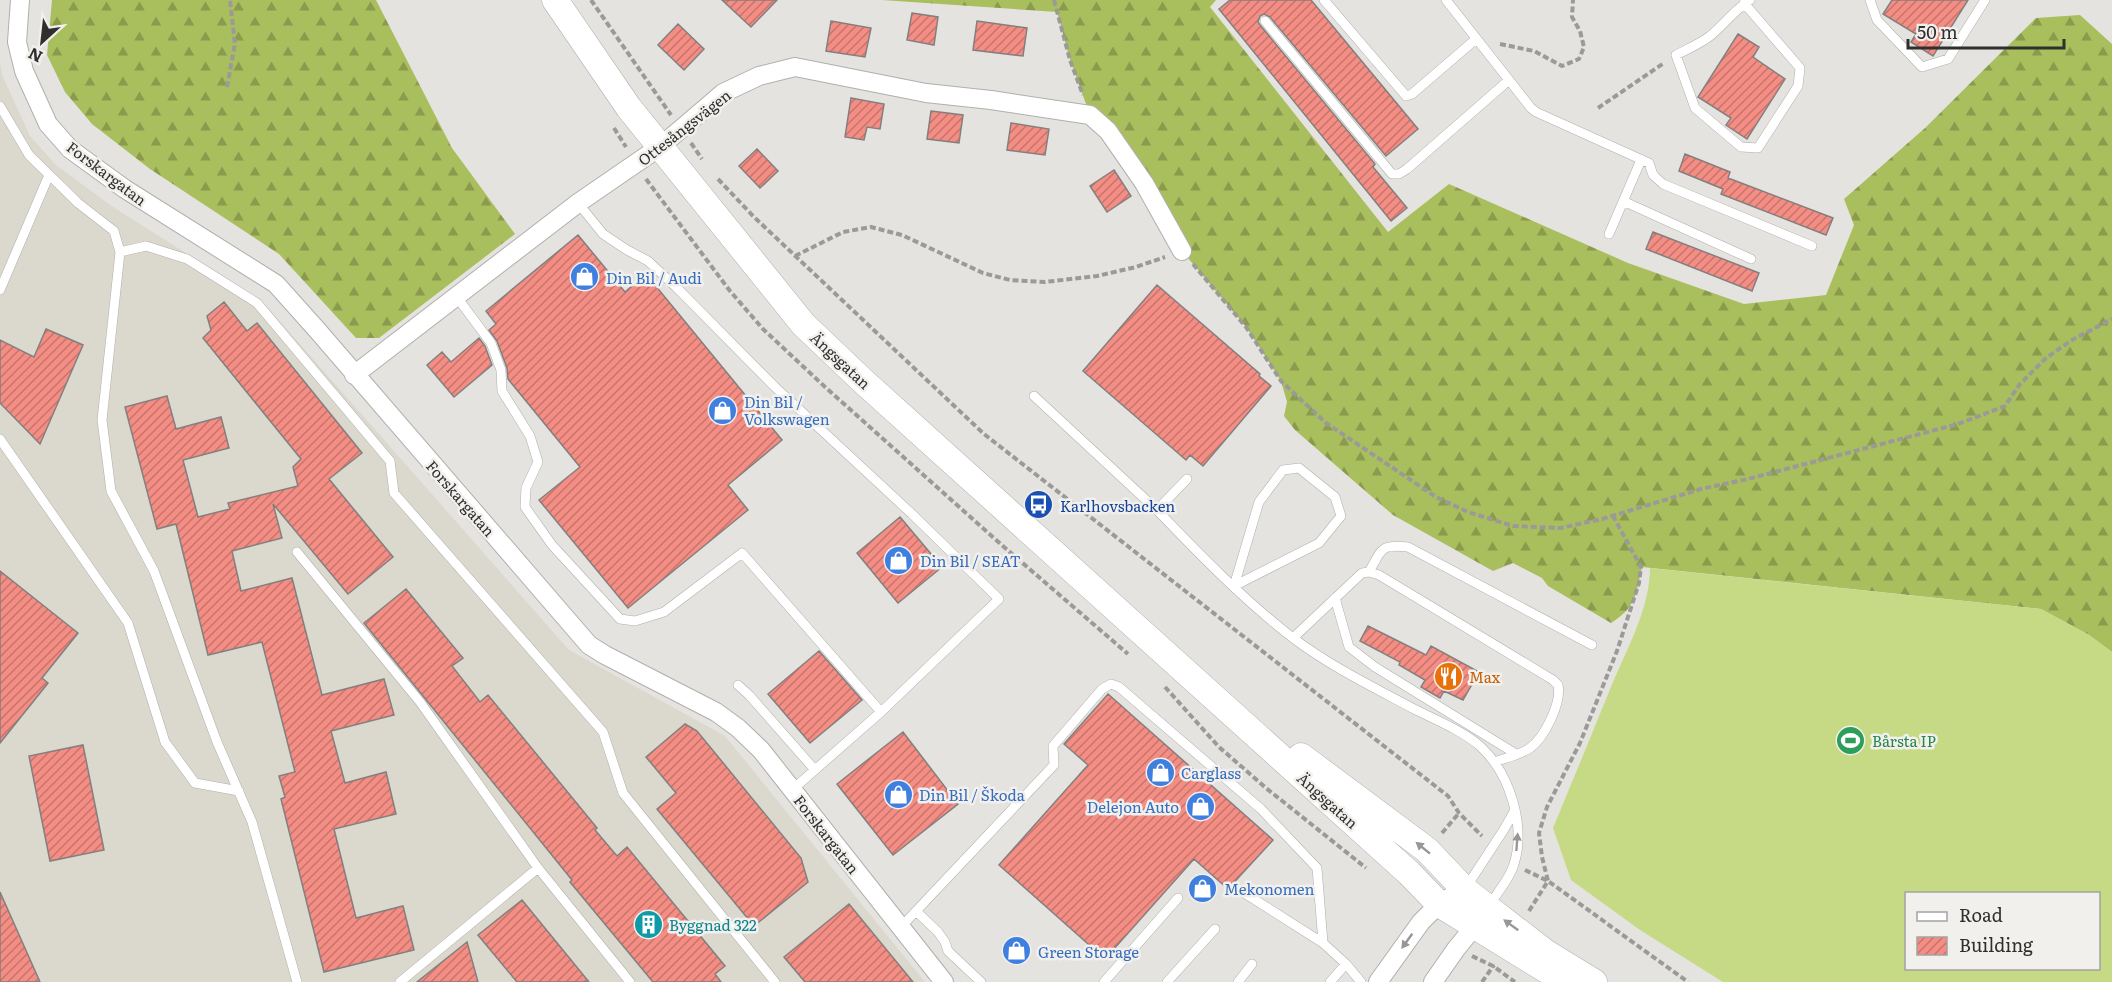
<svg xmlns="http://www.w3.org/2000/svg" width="2112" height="982" font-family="Literata,serif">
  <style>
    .built { fill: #dbd8ce }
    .forest { fill: url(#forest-firs) }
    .pitch { fill: #c6da85; fill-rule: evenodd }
    .building { fill: url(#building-hatch); stroke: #837f7f; stroke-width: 1.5 }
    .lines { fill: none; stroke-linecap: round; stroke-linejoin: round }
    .service-casing { stroke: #b0afac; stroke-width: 10 }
    .minor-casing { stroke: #b0afac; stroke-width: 20 }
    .secondary-casing { stroke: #b0afac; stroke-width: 27 }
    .path { stroke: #9b9a98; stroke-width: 4; stroke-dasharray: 6 3; stroke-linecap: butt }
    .service { stroke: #fff; stroke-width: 9 }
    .minor { stroke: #fff; stroke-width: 18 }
    .secondary { stroke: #fff; stroke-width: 26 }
    .oneway { fill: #979796 }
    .labels { text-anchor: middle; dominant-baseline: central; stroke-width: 5; stroke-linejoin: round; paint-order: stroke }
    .street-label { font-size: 15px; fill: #2f2f2e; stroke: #f1f0ed }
    .shop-label { font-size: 15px; fill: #366cbe; stroke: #f1f0ed; text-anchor: start }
    .transit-label { font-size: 15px; fill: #164399; stroke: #f1f0ed; text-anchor: start }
    .food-label { font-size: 15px; fill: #c56008; stroke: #f1f0ed; text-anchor: start }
    .leisure-label { font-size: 15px; fill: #27864d; stroke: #f1f0ed; text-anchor: start }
    .culture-label { font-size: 15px; fill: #0d838f; stroke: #f1f0ed; text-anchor: start }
  </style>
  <defs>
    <pattern id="forest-firs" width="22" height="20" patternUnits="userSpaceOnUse" patternTransform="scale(1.5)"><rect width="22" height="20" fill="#a9be5d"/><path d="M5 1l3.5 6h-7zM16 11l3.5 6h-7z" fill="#8a9b4d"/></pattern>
    <pattern id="building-hatch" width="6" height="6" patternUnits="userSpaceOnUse" patternTransform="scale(1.5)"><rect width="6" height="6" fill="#f48d83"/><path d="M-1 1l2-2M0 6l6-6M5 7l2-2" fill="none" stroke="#c6746c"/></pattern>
  </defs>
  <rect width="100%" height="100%" fill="#e4e3e0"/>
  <path class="built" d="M0,63L3,77L30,136L56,165L113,207L262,301L569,650L725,736L925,982H0Z"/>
  <path class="forest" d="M52,0H376L452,148L515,234L379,338H356L279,254L150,169L92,124L65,92L47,55Z
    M882,0H1216L1210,7L1388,232L1449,184L1628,263L1744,304L1826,295L1854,225L1844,199L1925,128L2036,18L2080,15L2112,44V652L2089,635L2041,609L1642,567C1636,593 1637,607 1611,623L1548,586L1542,578L1513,563L1493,571L1393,515L1295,430L1284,416L1287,402L1281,381L1246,327L1182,251L1090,115L1070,60L1057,12Z"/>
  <path class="pitch" d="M1650,568L2041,609L2089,635L2112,652V982H1723L1640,930L1571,880L1553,828C1573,780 1593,731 1613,682C1628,647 1650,607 1650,568ZM1906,894H2098V968H1906Z"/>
  <path class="building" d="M722,0H777L751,27Z
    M1230,0H1311L1418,129L1386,156L1270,17L1264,14L1260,16L1258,22L1260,25L1375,164L1373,167L1407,208L1391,221L1219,9Z
    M1892,0H1968L1933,56L1911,42L1916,34L1883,14Z
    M912,13L938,17L934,45L907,40Z
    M831,21L871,28L865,57L826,51Z
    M977,21L1027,28L1023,56L973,50Z
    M678,24L704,49L684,70L658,45Z
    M1738,34L1759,47L1753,57L1785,79L1747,139L1726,125L1731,118L1698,97Z
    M851,98L884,104L880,129L867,127L864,140L845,137Z
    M931,111L963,115L959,143L927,139Z
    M1011,123L1049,129L1045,155L1007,150Z
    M757,149L778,171L760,188L739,166Z
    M1685,154L1730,172L1728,178L1833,218L1826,235L1721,194L1723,189L1679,171Z
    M1114,170L1131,196L1107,212L1090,186Z
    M1653,232L1759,273L1752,291L1646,249Z
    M578,235L625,292L646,274L782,440L728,485L748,510L628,608L539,500L580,467L508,379L507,368L497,341L489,330L496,324L486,311Z
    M1157,285L1260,374L1259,376L1271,386L1203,466L1190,455L1186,460L1083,371Z
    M224,302L247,331L257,323L362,453L329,479L393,557L348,594L273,504L282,538L232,551L241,591L292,578L322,695L384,679L394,715L331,731L345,783L386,772L396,814L334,829L356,918L403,906L414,950L324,972L281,799L285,797L279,776L295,772L262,642L208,655L176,524L157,529L125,407L167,396L176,429L221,417L229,448L183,460L198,517L230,509L228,503L298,486L293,467L301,459L203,338L211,330L207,316Z
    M46,329L83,345L40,444L0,403V340L34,357Z
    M479,338L485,346L492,365L454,397L427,365L442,352L451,362Z
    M900,517L942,567L898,603L857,553Z
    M0,571L78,633L42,678L48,683L0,743Z
    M406,589L463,658L452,666L480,702L488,695L597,828L595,830L617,856L627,847L725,966L715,974L721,982H653L570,882L572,880L364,623Z
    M1368,626L1426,655L1431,646L1479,672L1463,700L1444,691L1440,698L1421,687L1425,680L1399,665L1400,662L1360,641Z
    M819,651L862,700L810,743L768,694Z
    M1108,694L1273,840L1228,889L1194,859L1105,959L999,865L1088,765L1064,744Z
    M685,724L697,731L801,858L808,882L754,926L657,809L676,793L646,757Z
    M903,732L958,804L893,855L837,784Z
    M83,745L104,850L50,861L29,756Z
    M0,892L40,982H0Z
    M522,900L589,982H517L478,935Z
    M849,904L913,982H805L784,957Z
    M467,942L478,982H417Z"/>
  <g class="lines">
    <defs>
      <path id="service" d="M1324,0L1406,96L1412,94L1476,39
        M1446,0L1531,108L1536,112L1649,163L1653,175L1663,184L1812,246
        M1870,0L1877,20L1922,67L1948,59L1985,0
        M1744,3L1800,68L1798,86L1758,148L1741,147L1695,108L1676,55C1687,49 1700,44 1710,36C1724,25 1734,10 1750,0
        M1265,21L1392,174H1399L1407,169L1509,80
        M0,106L29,155L78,203L114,231L120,252L146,246L187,259L257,303L390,461L394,493L603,732L623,793L775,982
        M1623,201L1751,259
        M578,203L603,234L627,250L648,261L676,287L775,387L912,514L999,599L881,712L792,790
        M1609,234L1641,160
        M120,252L102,420L111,491L154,571L217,742L252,822L297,982
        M0,290L49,175
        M456,296L491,343L501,370L502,391L530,436L538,462L526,488L525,507L552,545L620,619L635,621L664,612L742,553L881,712
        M1034,396L1157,510
        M0,439L128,623L165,742L195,783L239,791
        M1299,468L1335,497L1341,516L1319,543L1234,586L1259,502L1283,470Z
        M1187,479L1157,510C1199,554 1245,601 1293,638C1330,666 1373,687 1414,709C1434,719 1465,732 1481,747C1510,774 1526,826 1514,864C1510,879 1496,894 1488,907
        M297,552L420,702L538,868L630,982
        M1369,572C1382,549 1380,544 1408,547L1592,645
        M1335,598L1349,647L1375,667L1516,754
        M1293,638L1362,573L1369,572L1379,575L1553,680L1558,685C1562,703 1544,738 1530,748C1520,755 1505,758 1494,762
        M738,685L749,695L815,770
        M1238,889L1323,943L1346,964L1361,982
        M1465,889L1503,831L1515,810
        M916,911L938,932L945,942L948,951L981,982
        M901,927L1054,765L1053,746L1102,689L1111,684L1119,687L1261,809L1317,868L1323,943
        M400,982L538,868
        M1104,982L1178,898
        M1167,982L1215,929
        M1238,982L1252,964
        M1330,982L1346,964"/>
      <path id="minor" d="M20,0L17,42L24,71L48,124L70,149L125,189L276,284L318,331L589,645L605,655L716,712L738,728L761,750L944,982
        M354,375L578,203L661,146L723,93L759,76L795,67L926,93L991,100L1090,115L1108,131L1144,183L1182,251
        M1378,982L1421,922L1439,904L1464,889
        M1433,982L1456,949L1482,917"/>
      <path id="secondary" d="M555,0L629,108L803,324L864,382L1409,873L1439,904L1566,982
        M1301,756L1427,850L1464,889L1488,908L1545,952L1594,982"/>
    </defs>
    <use href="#service" class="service-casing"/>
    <use href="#minor" class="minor-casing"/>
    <use href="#secondary" class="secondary-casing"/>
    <path class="path" d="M591,0L671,115
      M1054,0L1070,60L1083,95
      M1500,44L1534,51L1562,66L1579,59L1584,47L1580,31L1572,17L1573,0
      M227,87L235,44L230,0
      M1598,108L1664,63
      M614,128L626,147
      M691,143L702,159
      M646,179L730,291L763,329L824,386L1004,547L1128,654
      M718,179L754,217L984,434L1448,796L1459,813L1482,836
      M795,256L843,232L871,227L902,235L983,273L1010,280L1045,282L1097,276L1136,267L1165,257
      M1193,264L1246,327L1281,381L1326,423L1436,497L1468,512L1513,526L1560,528L1602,519L1701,489L1748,479L1958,424L2005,406L2020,384L2046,358L2072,340L2112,319
      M1165,687L1219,747L1266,788L1366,868
      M1442,833L1459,813
      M1525,870L1548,881L1688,982
      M1529,911L1548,881L1542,857L1539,833L1547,807L1580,743L1617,651L1639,583L1641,567L1613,516
      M1472,956L1493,966L1515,982
      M1482,982L1494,965"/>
    <use href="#service" class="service"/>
    <use href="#minor" class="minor"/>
    <use href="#secondary" class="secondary"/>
  </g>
  <defs><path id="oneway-solid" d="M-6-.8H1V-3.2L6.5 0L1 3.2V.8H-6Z" transform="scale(1.5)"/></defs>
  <g class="oneway">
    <use href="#oneway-solid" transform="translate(1517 842) rotate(-86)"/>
    <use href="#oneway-solid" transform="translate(1423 848) rotate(-141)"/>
    <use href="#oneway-solid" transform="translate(1511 925) rotate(-144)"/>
    <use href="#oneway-solid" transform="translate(1407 941) rotate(126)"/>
  </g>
  <defs>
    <symbol id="shop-disc" viewBox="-11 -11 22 22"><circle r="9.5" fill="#3f7fe0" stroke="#f1f0ed"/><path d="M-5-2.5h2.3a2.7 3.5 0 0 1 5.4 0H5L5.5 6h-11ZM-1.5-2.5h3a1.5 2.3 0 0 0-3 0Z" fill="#fff"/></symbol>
    <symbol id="bus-disc" viewBox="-11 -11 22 22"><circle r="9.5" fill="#1a4fb4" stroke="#f1f0ed"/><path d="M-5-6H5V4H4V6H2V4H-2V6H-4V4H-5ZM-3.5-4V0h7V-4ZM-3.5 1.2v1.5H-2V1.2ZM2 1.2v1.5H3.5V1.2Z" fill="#fff"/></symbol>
    <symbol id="restaurant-disc" viewBox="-11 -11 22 22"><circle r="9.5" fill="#e8710a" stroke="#f1f0ed"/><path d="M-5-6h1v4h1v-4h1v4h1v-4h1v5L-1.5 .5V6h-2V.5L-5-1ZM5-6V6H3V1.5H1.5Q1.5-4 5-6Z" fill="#fff"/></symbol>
    <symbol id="stadium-disc" viewBox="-11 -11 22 22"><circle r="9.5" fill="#2e9e5b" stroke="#f1f0ed"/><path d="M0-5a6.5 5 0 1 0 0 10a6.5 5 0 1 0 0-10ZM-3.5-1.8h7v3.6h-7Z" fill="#fff"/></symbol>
    <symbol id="building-disc" viewBox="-11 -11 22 22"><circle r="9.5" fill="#0f9aa8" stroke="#f1f0ed"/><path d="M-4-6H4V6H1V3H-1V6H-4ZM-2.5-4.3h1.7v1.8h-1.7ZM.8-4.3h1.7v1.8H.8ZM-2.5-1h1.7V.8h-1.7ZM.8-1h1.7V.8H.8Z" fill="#fff"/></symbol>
  </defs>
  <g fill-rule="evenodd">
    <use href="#shop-disc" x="568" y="260" width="33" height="33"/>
    <use href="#shop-disc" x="706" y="394" width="33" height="33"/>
    <use href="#bus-disc" x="1022" y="488" width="33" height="33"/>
    <use href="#shop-disc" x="882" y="544" width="33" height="33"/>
    <use href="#restaurant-disc" x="1432" y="660" width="33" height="33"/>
    <use href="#stadium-disc" x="1834" y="724" width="33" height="33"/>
    <use href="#shop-disc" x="1144" y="756" width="33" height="33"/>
    <use href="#shop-disc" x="882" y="778" width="33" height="33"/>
    <use href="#shop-disc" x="1184" y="790" width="33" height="33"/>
    <use href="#shop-disc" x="1186" y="872" width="33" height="33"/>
    <use href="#building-disc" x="632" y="908" width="33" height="33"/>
    <use href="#shop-disc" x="1000" y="934" width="33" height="33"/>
  </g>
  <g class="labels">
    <g class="street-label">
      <text transform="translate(684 127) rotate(-38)">Ottesångsvägen</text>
      <text transform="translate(107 173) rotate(37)">Forskargatan</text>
      <text transform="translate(841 360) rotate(43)">Ängsgatan</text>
      <text transform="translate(461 498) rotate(49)">Forskargatan</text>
      <text transform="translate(1328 800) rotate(42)">Ängsgatan</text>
      <text transform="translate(827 834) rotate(52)">Forskargatan</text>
    </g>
    <g class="shop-label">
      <text x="606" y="277">Din Bil / Audi</text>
      <text x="744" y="401">Din Bil /<tspan x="744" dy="17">Volkswagen</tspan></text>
      <text x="920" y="560">Din Bil / SEAT</text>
      <text x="1181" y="772">Carglass</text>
      <text x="919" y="794">Din Bil / Škoda</text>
      <text x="1179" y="806" text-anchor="end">Delejon Auto</text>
      <text x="1224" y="888">Mekonomen</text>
      <text x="1038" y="951">Green Storage</text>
    </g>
    <g class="transit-label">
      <text x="1060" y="505">Karlhovsbacken</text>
    </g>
    <g class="food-label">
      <text x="1469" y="676">Max</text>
    </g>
    <g class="leisure-label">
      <text x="1872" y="740">Bårsta IP</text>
    </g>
    <g class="culture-label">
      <text x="669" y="924">Byggnad 322</text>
    </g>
  </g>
  <rect x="1905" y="892" width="195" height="78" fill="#f1f0ed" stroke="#a3a3a1" stroke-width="1.5"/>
  <rect x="1917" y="912" width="30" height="9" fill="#ffffff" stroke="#a3a3a1" stroke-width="1.5"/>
  <text x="1959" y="922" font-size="18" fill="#2f2f2e">Road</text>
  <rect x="1917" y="937" width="30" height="18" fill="url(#building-hatch)" stroke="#a3a3a1" stroke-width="1.5"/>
  <text x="1959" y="952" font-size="18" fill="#2f2f2e">Building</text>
  <g transform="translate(42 42) rotate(207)" stroke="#f1f0ed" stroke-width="4.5" paint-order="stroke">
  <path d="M0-4.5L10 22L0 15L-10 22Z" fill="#2f2f2e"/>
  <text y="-9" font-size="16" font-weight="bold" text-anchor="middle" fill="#2f2f2e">N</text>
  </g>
  <path d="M1908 39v9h156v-9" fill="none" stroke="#2f2f2e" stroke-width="3"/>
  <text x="1917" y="39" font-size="18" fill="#2f2f2e" stroke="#f1f0ed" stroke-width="4.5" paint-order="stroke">50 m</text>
</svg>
